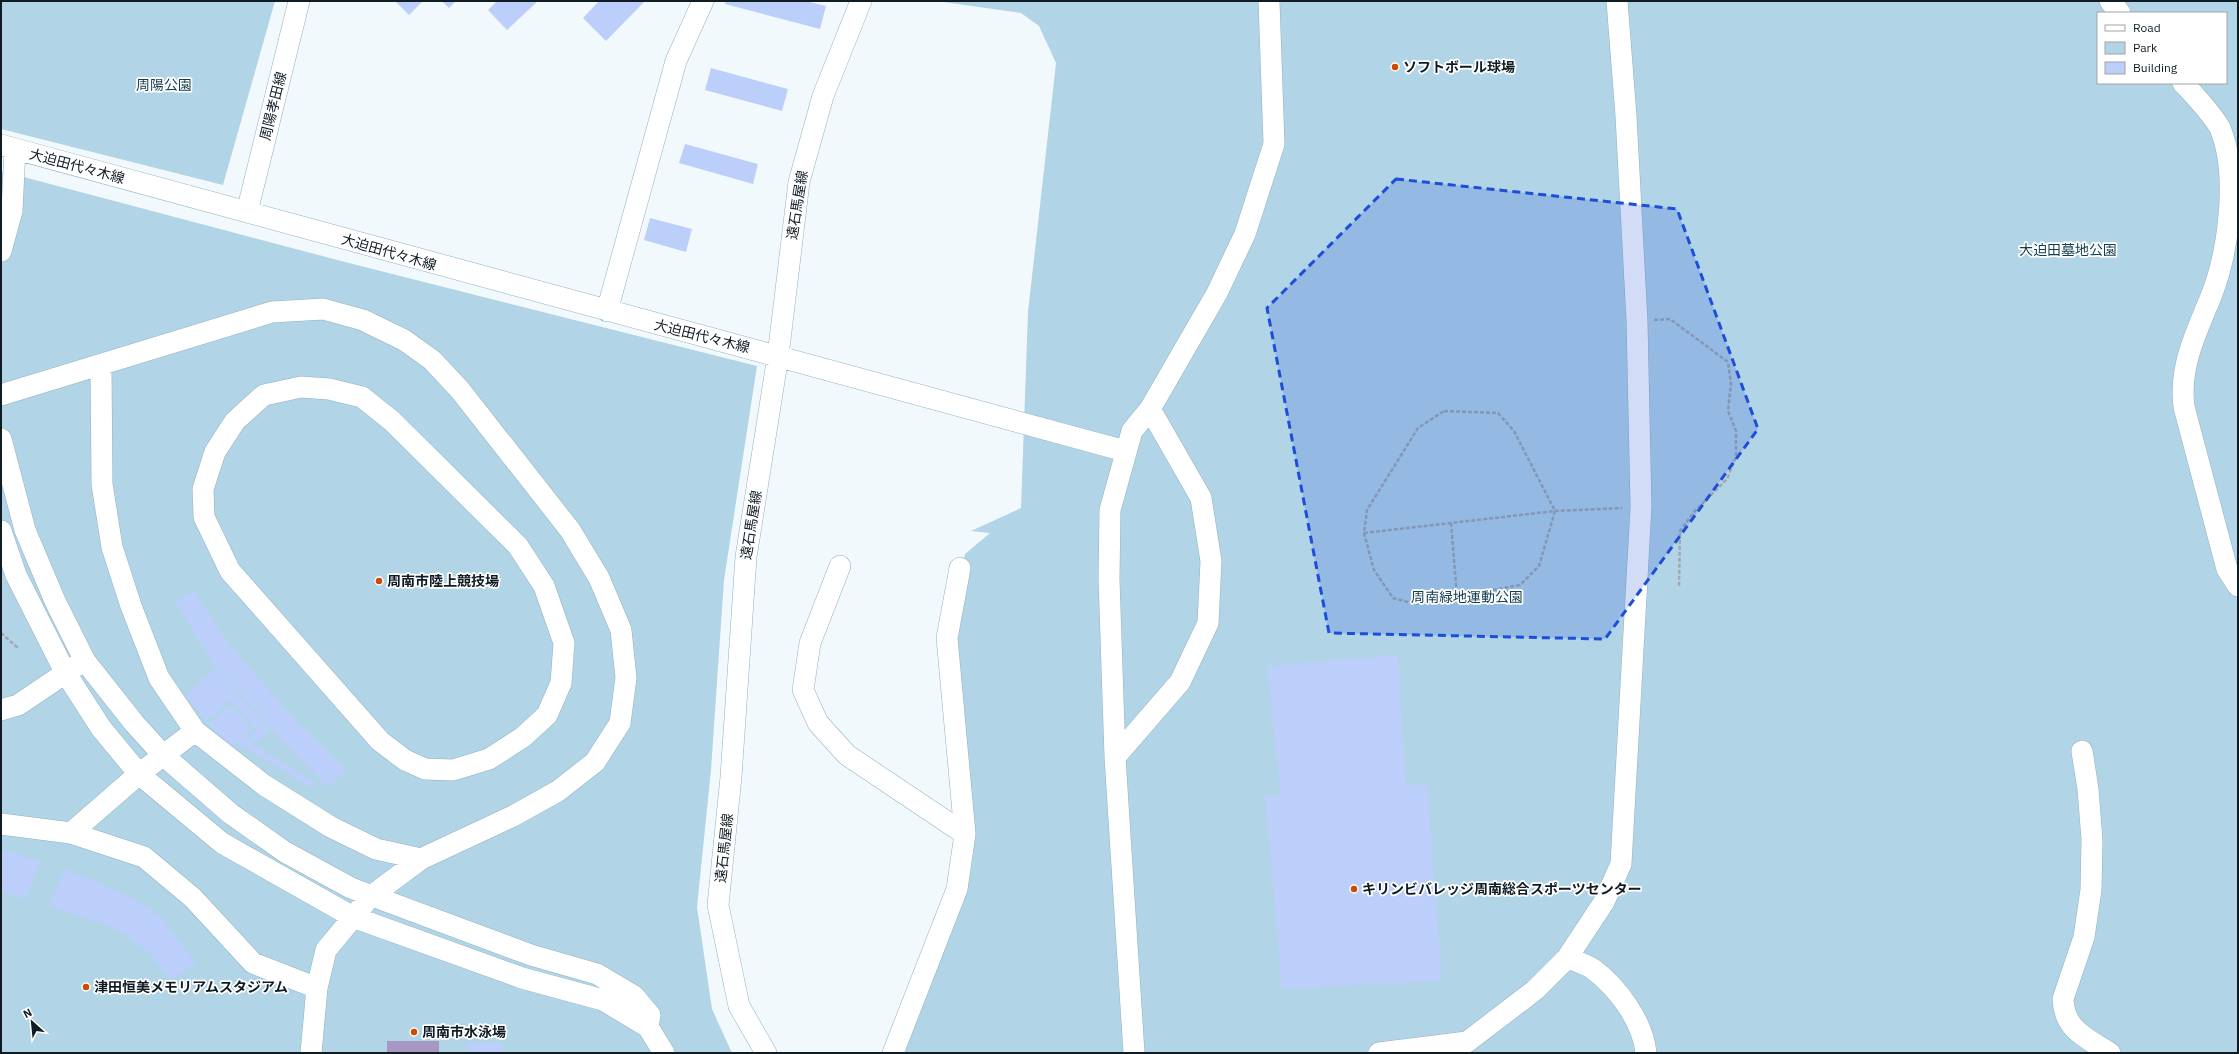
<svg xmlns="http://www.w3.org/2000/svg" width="2239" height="1054" font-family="'IBM Plex Sans','Noto Sans JP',sans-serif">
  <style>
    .green { fill: #b2d4e7; fill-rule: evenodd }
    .water { fill: #a697c3 }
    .building { fill: #bbcffa }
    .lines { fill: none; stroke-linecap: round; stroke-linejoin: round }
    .minor-casing { stroke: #90b1c4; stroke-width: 22 }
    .path { stroke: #9fa8ad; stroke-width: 2.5; stroke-dasharray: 4 2; stroke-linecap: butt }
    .minor { stroke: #fff; stroke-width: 21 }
    .marked { fill: #1d4ed8; fill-opacity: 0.2; stroke: #1d4ed8; stroke-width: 3; stroke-dasharray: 8 5; stroke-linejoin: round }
    .poi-dot { fill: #ce4901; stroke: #fff; stroke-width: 1.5 }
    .labels { text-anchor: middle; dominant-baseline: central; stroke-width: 3.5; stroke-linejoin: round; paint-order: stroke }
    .poi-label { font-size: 14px; font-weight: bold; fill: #0f1c23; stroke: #fff; text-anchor: start }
    .park-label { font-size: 14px; fill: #133c4f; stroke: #fff }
    .street-label { font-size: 14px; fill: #0f1c23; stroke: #fff }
  </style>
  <rect width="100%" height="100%" fill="#f2f9fd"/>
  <path class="green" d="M1,1H275L223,185L1,129Z
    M936,1H2238V1053H892L956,894L955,597L965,554L990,533L971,531L1021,508L1028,312L1056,63L1039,26L1021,13ZM2098,13H2226V83H2098Z
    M1,171L345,262L757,366L724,580L711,770L697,907L712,1009L732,1053H1Z"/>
  <path class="water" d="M387,1041H439V1053H387Z"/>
  <path class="building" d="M395,1H423L409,15Z
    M442,1H456L449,8Z
    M497,1H538L507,30L488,10Z
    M599,1H645L606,41L583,18Z
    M726,1H806L826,6L820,29L725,4Z
    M711,68L788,89L782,111L705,90Z
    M685,144L758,164L753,184L679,163Z
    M650,218L692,229L686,252L644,240Z
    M193,591L230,645L295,720L346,769L329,788L278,736L211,661L175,602Z
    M1398,655L1406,785H1427L1442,981L1282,989L1265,796H1281L1267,666Z
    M215,668L270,730L256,743L250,736L257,730L230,700L207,721L185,696Z
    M230,705L252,729L245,735L254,745L316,783L312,788L243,746L240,749L238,747L242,744L238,741L231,747L209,724Z
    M1,849L41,862L25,899L1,892Z
    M65,869L130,896L161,917L196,963L170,981L149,953L129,937L104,924L49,906Z
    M502,1042V1053H467V1043Z"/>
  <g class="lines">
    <defs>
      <path id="minor" d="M2110,1L2120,13
        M2183,83C2196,97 2210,111 2220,128C2239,174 2229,252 2210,299C2195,335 2179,368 2184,407L2227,569L2238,586
        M1,145L1125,451
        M247,212L299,1
        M1,251L12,211L15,149
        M607,311L676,61L703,1
        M101,366L102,484L112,547L131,606L159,678L195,731L264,785L331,827L376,849L421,859
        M301,387L329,389L362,397L392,421L518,546L544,586L564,643L561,683L547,715L523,737L489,759L453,770L425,769L405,760L380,741L230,571L204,517L203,489L215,452L235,421L264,395Z
        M1,395L272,312L323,309L363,320L404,340L432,360L460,390L570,530L599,578L621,630L626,678L620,723L595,762L558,791L513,816L421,859L370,897L326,950L317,988L311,1053
        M1,439L25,530L55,601L85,661L134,723L163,755L231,814L285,852L351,888L531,955L597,974L634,996L650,1015L648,1027
        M1,531L16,575L65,672L101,728L139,774L222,843L353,917L522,978L603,1000L648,1027L664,1053
        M840,566L810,643L803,690L818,723L847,755L965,834
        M1,710L18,705L76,666
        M2082,751L2088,789L2092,840L2091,890L2084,937L2063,999C2064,1030 2087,1038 2110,1053
        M1115,757L1180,682L1208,623L1211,561L1201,498L1150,409
        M1,824L71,833L144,857L193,898L253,963L317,988
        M71,833L139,774L195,731
        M1567,958C1575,961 1586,964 1593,969C1617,987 1643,1021 1646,1053
        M766,1053L739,1006L718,905L731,777L746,557L778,356L799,182L823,96L861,1
        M893,1053L957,889L965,834L947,638L960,568
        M1134,1053L1115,757L1109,579L1110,510L1132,431L1150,409L1217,293L1245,234L1274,144L1269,1
        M1379,1053L1467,1042L1535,990L1567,958L1604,902L1621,864L1641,507L1637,321L1626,116L1617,1"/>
    </defs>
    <use href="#minor" class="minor-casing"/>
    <path class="path" d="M1654,320L1670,319L1728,362L1731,384L1728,411L1736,431V457L1727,479L1694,512L1680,531L1679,587
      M1444,411L1498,413L1514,431L1555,511L1539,566L1520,585L1415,604L1393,598L1374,570L1364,533L1367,510L1418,428Z
      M1451,523L1457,596
      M1364,533L1555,511L1622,508
      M1,633L19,649"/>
    <use href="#minor" class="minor"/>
  </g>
  <path class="marked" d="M1396,179L1677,209L1758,429L1605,639L1329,633L1267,308Z"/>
  <g class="poi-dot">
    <circle cx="1395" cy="67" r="4"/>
    <circle cx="379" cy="581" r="4"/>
    <circle cx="1354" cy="889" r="4"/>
    <circle cx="86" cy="987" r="4"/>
    <circle cx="414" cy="1032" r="4"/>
  </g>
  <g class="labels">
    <g class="poi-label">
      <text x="1403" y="67">ソフトボール球場</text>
      <text x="387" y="581">周南市陸上競技場</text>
      <text x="1362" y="889">キリンビバレッジ周南総合スポーツセンター</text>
      <text x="94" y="987">津田恒美メモリアムスタジアム</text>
      <text x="422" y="1032">周南市水泳場</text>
    </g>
    <g class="park-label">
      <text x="164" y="85">周陽公園</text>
      <text x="2068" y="250">大迫田墓地公園</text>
      <text x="1467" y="597">周南緑地運動公園</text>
    </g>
    <g class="street-label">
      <text transform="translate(273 106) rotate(-76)">周陽孝田線</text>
      <text transform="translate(77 166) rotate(15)">大迫田代々木線</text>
      <text transform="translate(797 205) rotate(-81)">遠石馬屋線</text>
      <text transform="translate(389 252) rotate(16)">大迫田代々木線</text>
      <text transform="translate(702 336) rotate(14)">大迫田代々木線</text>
      <text transform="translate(751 525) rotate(-81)">遠石馬屋線</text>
      <text transform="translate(724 848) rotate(-84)">遠石馬屋線</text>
    </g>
  </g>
  <rect width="2239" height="1054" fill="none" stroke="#0f1c23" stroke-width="4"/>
  <rect x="2097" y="12" width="130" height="72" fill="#ffffff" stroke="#9fa4a7"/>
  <rect x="2105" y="25" width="20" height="6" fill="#ffffff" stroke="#9fa4a7"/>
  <text x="2133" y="32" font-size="12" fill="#0f1c23">Road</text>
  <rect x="2105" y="42" width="20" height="12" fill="#b2d4e7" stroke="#9fa4a7"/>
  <text x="2133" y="52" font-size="12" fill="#0f1c23">Park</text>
  <rect x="2105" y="62" width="20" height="12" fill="#bbcffa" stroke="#9fa4a7"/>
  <text x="2133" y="72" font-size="12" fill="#0f1c23">Building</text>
  <g transform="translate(32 1022) rotate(333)" stroke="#ffffff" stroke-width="3" paint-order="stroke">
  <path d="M0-3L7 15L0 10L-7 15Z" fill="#0f1c23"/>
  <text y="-6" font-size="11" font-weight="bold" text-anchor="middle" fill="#0f1c23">N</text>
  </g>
</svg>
